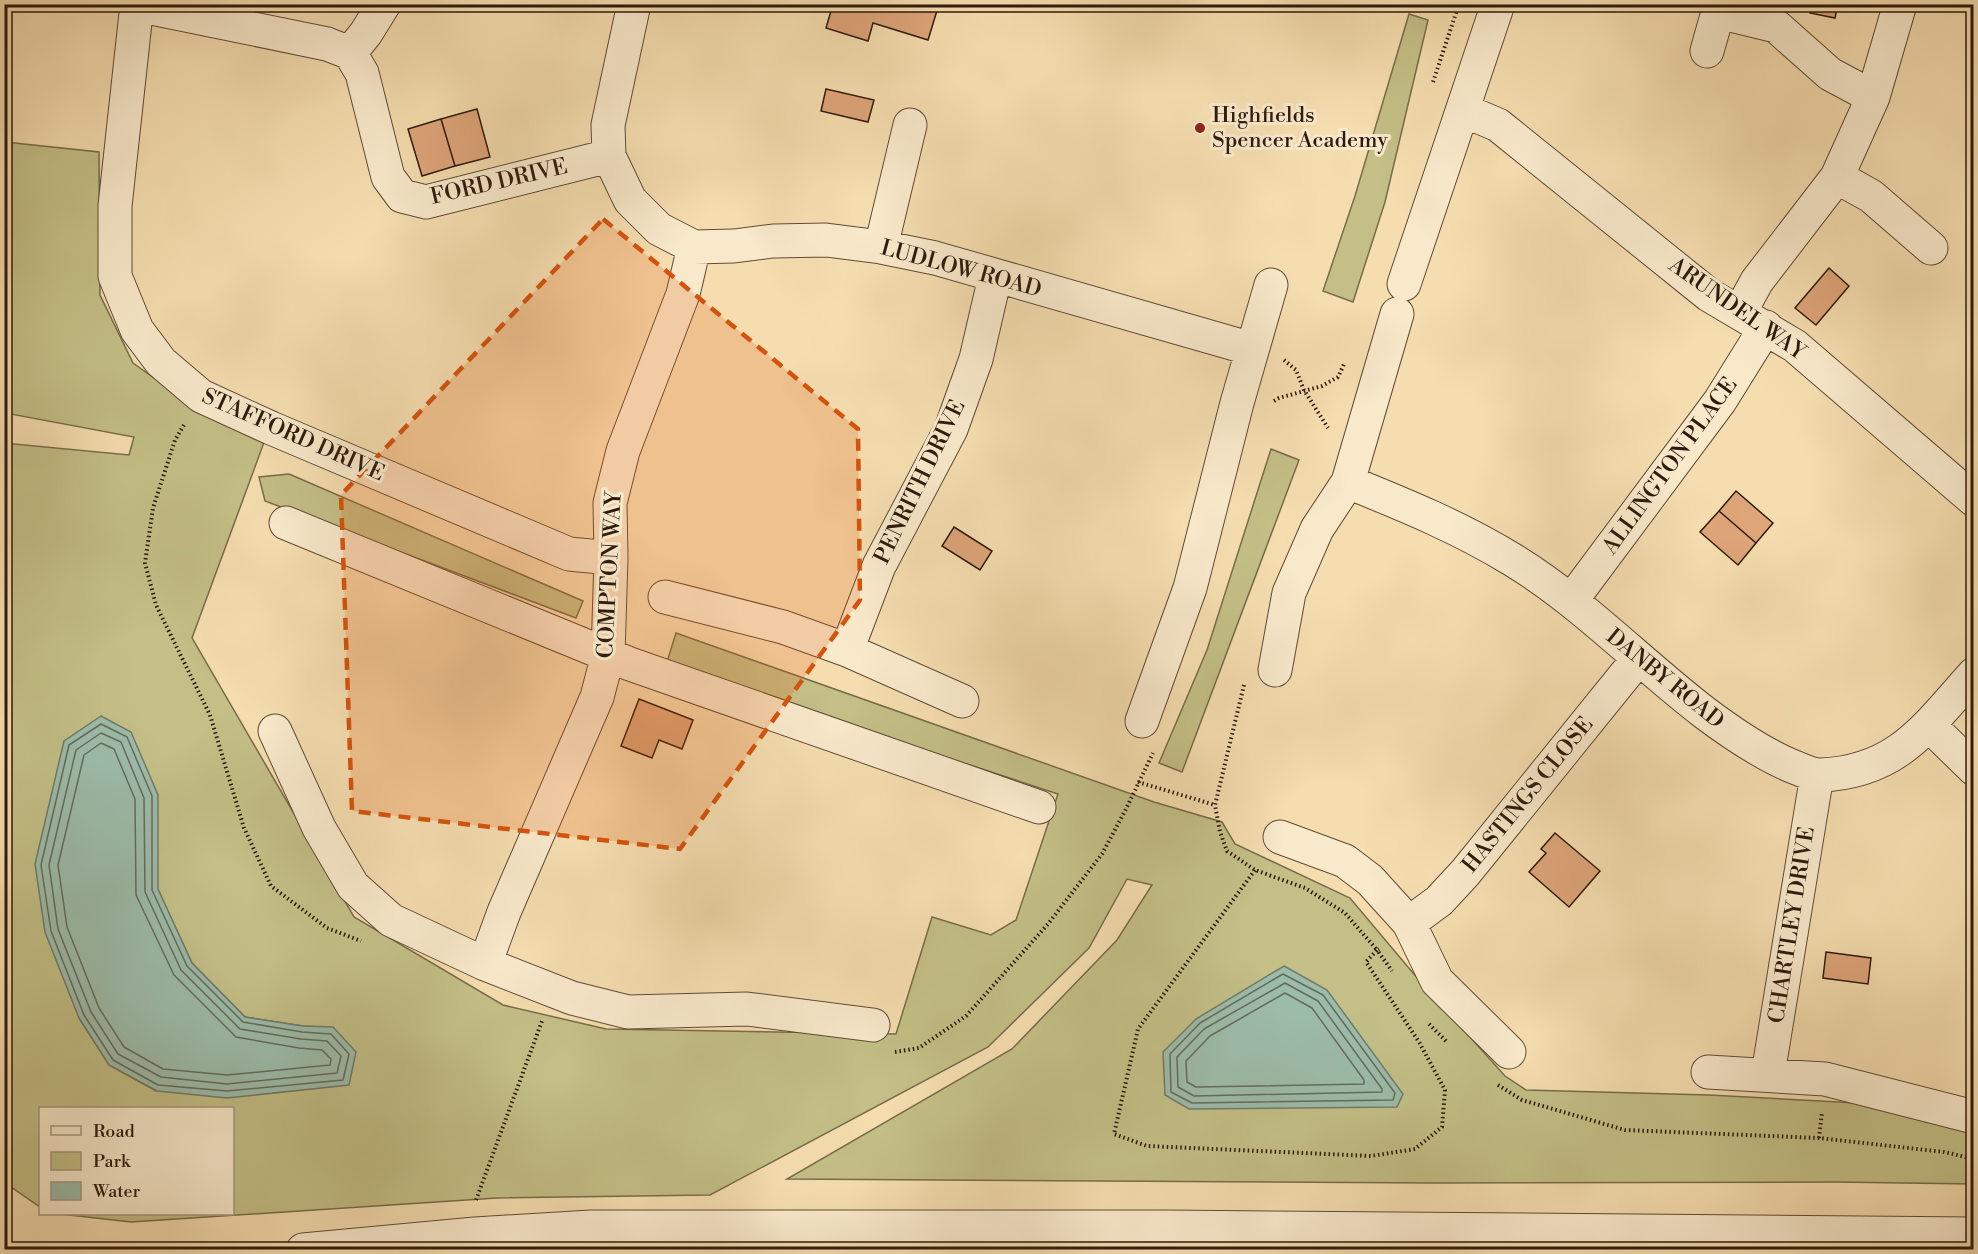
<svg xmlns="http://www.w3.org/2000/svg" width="1978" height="1254" font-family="'Libre Bodoni',serif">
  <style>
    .green { fill: #c3bf86; stroke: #786c4a; stroke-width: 1.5; fill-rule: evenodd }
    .water { fill: #9cbcaa; stroke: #707b6b; stroke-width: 1.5 }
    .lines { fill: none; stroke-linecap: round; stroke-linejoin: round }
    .shore { stroke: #656b5c; stroke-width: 1.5 }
    .building { fill: #dea579; stroke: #2e1a0d; stroke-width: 1.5 }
    .minor-casing { stroke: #604b36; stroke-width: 35 }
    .path { stroke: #2e1a0d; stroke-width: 4; stroke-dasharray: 1.5 3; stroke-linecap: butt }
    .minor { stroke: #f8e9cb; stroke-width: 33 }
    .marked { fill: #d5530c; fill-opacity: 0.2; stroke: #d5530c; stroke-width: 4.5; stroke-dasharray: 12 8; stroke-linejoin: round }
    .poi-dot { fill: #8f2418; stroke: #f8e9cb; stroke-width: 2 }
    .labels { text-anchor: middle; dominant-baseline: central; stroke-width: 6; stroke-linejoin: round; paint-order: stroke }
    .poi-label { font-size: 22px; fill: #2e1a0d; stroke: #f8e9cb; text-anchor: start }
    .street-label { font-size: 22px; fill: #2e1a0d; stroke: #f8e9cb }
  </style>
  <rect width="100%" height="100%" fill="#f5ddaf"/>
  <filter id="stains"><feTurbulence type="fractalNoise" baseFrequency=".00333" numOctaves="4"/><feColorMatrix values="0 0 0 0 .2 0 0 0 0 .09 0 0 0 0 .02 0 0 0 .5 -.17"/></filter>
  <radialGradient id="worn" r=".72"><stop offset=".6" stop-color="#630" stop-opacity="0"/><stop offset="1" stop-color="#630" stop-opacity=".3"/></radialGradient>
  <path class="green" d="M1409,14L1428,20L1385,202L1353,302L1323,291L1355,196Z
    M5,142L99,152L100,295L133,363L181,397L266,437L192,638L354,917L503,1005L606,1029L896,1034L932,917L991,935L1016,920L1058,794L666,665L676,633L1154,802L1222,822L1235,844L1350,898L1424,986L1505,1076L1526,1090L1709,1095L1857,1103L1973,1129V1184L1835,1182L1435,1183L787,1179L1012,1049L1117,940L1152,885L1127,879L1089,948L988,1047L710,1195L497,1198L131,1222L60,1214H232V1108H40V1207L4,1182V443L129,455L134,437L5,413ZM158,890L192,963L245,1017L303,1026L333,1028L156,1091L109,1065L79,1018Z
    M1271,449L1299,460L1182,772L1159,763L1207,650Z
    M289,474L583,601L576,618L265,501L259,477Z
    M475,1234L1973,1250H303Z"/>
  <path class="water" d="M101,716L131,732L158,795V889L192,963L245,1017L303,1026L333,1027L356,1052L349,1085L227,1098L157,1091L109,1065L79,1018L45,932L35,864L64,741Z
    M1284,966L1327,990L1403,1094L1397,1107L1189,1109L1165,1095L1163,1052L1196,1019Z"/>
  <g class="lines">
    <path class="shore" d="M101,724L127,737L152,796V890L187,966L243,1022L302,1032L331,1034L349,1054L343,1080L227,1091L158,1085L113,1060L84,1015L51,931L41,865L69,745Z
      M101,733L121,742L144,798L145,892L181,970L240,1029L301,1039L327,1041L341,1056L337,1073L227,1084L161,1077L118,1054L91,1012L58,929L49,865L76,750Z
      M101,743L114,749L135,799L136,895L174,975L236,1037L299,1048L322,1050L331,1059L330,1065L227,1075L163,1069L124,1047L99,1008L67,927L58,865L84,755Z
      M1283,974L1323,995L1395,1093L1393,1100L1192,1103L1171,1092L1170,1054L1200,1023Z
      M1285,983L1318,1001L1382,1089V1092L1194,1096L1178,1087L1177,1057L1204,1029Z
      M1285,993L1312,1008L1364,1080V1084L1196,1087L1187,1082L1186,1061L1210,1036Z"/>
  </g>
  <path class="building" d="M833,4H939L928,40L873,23L868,41L826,28Z
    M1812,4H1838L1835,18L1810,13Z
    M826,89L874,100L868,122L821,111Z
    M477,109L490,157L455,166L441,119Z
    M441,119L455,166L422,176L408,129Z
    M1829,268L1849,286L1816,325L1795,308Z
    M1736,491L1773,523L1756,543L1719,511Z
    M1719,511L1756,543L1738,565L1700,532Z
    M954,527L992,551L980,570L942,546Z
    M639,699L693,720L682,749L659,740L652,758L621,746Z
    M1555,833L1600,871L1569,907L1529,872L1546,853L1541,849Z
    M1826,952L1871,958L1868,984L1823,978Z"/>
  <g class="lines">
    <defs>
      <path id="minor" d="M137,4L115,206V276L137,330L161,362L201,396L271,428L569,554L611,558
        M634,4L608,125L609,156L630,200L659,229L694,247L734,246L773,241L826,240L881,247L935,258L1252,349
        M137,5L327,44L350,53L362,73L388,177L402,196L426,202L609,156
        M1707,51L1718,12L1776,26L1830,74L1873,97
        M350,53L366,33L384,4
        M1463,110L1498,125L1709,295L1795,346L1974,500
        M1837,177L1871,196L1931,248
        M881,247L910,125
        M1404,284L1498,4
        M1740,312L1757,281L1837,177L1873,97L1900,4
        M1348,482C1405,505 1461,528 1513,560C1582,602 1641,664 1705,713C1733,734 1762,754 1794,767C1802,770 1812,775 1820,775C1898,772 1926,727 1974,674
        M286,523L630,664L1039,807
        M665,597L783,627L847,650L962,701
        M1571,601L1720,401L1766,327
        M847,650L879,566L951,429L976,359L995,277
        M1275,670L1289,593L1317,529L1348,482L1397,314
        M1142,721L1190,588L1237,403L1271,285
        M1929,725L1974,769
        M275,731L319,828L353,886L391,920L485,964L572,998L628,1012L747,1009L873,1025
        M1280,837L1345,861L1370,880L1409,923L1437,981L1509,1052
        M1409,923L1439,901L1465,873L1638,659
        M485,964L504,912L597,697L608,655L611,558L610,503L623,451L683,294L694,247
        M1708,1072L1825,1079L1974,1117
        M1768,1074L1817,775
        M303,1250L475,1234L591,1227H1165L1974,1234"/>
    </defs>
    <use href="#minor" class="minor-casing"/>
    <path class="path" d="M1433,82L1459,4
      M1284,360L1296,370L1304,390L1328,428
      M1274,401L1279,398L1322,386L1338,377L1345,362
      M184,425L175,440L153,508L145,563L156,605L210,715L244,828L271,886L327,928L361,941
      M1244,685L1215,805L1220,832L1227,851L1255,870L1305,888L1345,913L1377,950L1379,949
      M1138,782L1215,805
      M1255,870L1138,1029L1114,1134L1147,1146L1371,1156L1415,1149L1442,1127L1445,1090L1419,1042L1366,962L1377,950L1392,971
      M1429,1024L1447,1042
      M895,1052L919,1048L966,1016L1048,924L1102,854L1125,811L1153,753
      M1498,1085L1522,1100L1625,1130L1819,1138L1944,1152L1974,1159
      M1819,1138L1822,1112
      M476,1200L542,1021"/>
    <use href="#minor" class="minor"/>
  </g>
  <path class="marked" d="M603,219L858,429L860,600L680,849L352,811L341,495Z"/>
  <circle class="poi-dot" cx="1200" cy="128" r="6"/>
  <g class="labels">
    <g class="poi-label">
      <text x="1212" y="115">Highfields<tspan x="1212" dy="25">Spencer Academy</tspan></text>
    </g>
    <g class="street-label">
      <text transform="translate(499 182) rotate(-13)">FORD DRIVE</text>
      <text transform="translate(961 269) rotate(15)">LUDLOW ROAD</text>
      <text transform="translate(1737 309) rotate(35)">ARUNDEL WAY</text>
      <text transform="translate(293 435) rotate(24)">STAFFORD DRIVE</text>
      <text transform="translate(1670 466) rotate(-54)">ALLINGTON PLACE</text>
      <text transform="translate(920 482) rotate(-64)">PENRITH DRIVE</text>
      <text transform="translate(610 575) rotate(-87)">COMPTON WAY</text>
      <text transform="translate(1665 679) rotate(39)">DANBY ROAD</text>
      <text transform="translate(1528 795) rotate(-51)">HASTINGS CLOSE</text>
      <text transform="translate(1792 925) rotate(-81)">CHARTLEY DRIVE</text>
    </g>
  </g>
  <rect width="1978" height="1254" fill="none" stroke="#f5ddaf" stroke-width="24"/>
  <rect x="6" y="6" width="1966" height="1242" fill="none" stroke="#2e1a0d" stroke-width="3"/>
  <rect x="12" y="12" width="1954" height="1230" fill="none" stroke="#2e1a0d" stroke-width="1.5"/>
  <rect x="39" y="1107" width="195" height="108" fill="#f8e9cb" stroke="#a7967f" stroke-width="1.5"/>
  <rect x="51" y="1126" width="30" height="9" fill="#f8e9cb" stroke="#a7967f" stroke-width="1.5"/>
  <text x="93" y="1137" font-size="18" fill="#2e1a0d">Road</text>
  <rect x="51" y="1152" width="30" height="18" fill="#c3bf86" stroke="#a7967f" stroke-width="1.5"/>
  <text x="93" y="1167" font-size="18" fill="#2e1a0d">Park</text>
  <rect x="51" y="1182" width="30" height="18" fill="#9cbcaa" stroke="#a7967f" stroke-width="1.5"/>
  <text x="93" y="1197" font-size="18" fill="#2e1a0d">Water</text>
  <rect width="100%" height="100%" filter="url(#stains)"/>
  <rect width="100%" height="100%" fill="url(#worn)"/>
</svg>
